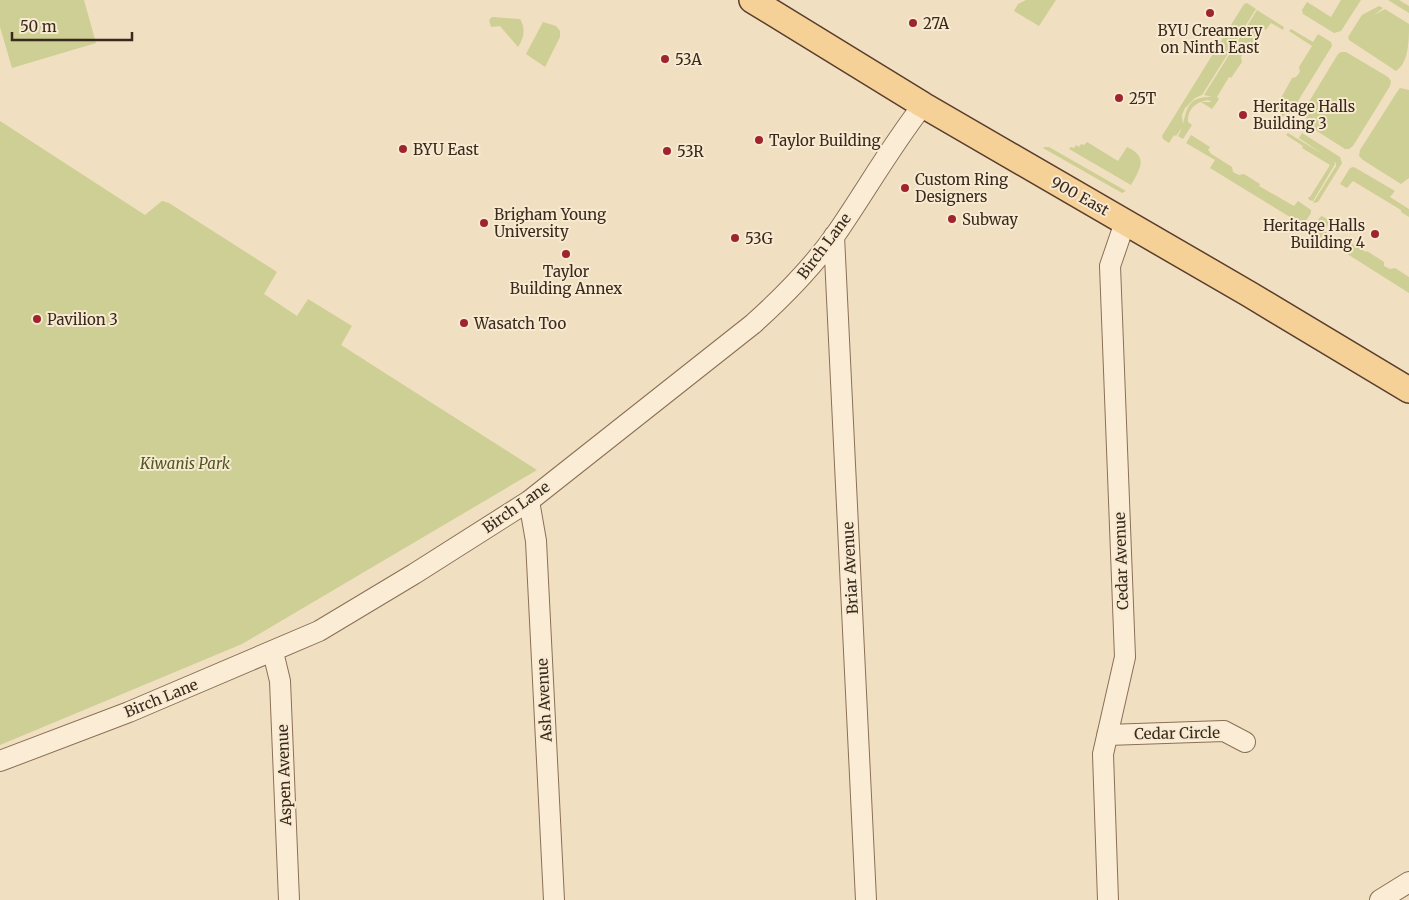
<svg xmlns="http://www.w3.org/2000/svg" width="1409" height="900" font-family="Merriweather,serif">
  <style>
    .green { fill: #cdcf94 }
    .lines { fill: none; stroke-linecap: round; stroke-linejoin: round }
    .minor-casing { stroke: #8b6f57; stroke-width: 22 }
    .major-casing { stroke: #593e2c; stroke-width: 28 }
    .minor { stroke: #fbedd5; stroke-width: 20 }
    .major { stroke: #f6d197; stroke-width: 25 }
    .poi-dot { fill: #9e242e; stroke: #f7ead1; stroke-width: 2 }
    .labels { text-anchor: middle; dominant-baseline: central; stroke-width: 4; stroke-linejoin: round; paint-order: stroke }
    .poi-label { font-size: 15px; fill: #3a291d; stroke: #f7ead1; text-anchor: start }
    .street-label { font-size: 15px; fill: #3a291d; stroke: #f7ead1 }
    .park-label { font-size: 15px; font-style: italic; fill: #4e5822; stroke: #f7ead1 }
  </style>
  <rect width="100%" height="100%" fill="#f1dfc1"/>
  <path class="green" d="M0,0H84L96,43L12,68L0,27Z
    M1026,0H1056L1039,26L1014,11L1018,4Z
    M1341,0H1361L1341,31L1334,33L1303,14L1302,10L1307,2L1331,17Z
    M1388,0H1399L1409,6V13Z
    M1247,3L1256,9L1202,95L1195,98L1185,108L1182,115L1183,126L1176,136L1174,135L1169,143L1163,139L1162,136L1244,4Z
    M1379,6L1383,8L1374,15L1385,9L1409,24C1409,39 1409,63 1396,71L1349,40L1348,37L1362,15Z
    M1257,10L1284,27L1283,30L1271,23L1266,30L1263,28L1248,51L1244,52L1241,57L1242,62L1231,78L1229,77L1217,97L1219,99L1212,109L1201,102H1212L1208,100C1196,102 1187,109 1188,122L1192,125L1183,139L1178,136C1189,118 1180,96 1212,97L1204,95Z
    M492,17L520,19C526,29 524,38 518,47L500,26L491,27L489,20Z
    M543,22L556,26L560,31V37L545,67L526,54Z
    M1291,29L1313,42L1318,34L1331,42L1332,46L1290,114L1282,117L1277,113L1275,109L1292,78L1296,77L1300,72L1299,67L1312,46L1289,31Z
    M1341,52H1346L1388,77L1391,81L1390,86L1353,146L1349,149H1345L1306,124L1307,105L1338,54Z
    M1400,88L1409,90V178L1401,184L1363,160L1359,156L1360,150L1397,92Z
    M0,121L145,215L162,201L169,203L277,272L264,294L297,316L308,299L352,326L341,345L537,470L242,644L0,745Z
    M1288,133L1334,161L1335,164L1313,201L1309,200L1308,197H1310L1330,165L1302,148L1303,146L1286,135Z
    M1302,133L1340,157L1342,163L1318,202L1313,203L1336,166V163L1299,138Z
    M1191,135L1210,147L1208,150L1210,152V153L1232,167L1233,172L1239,175L1244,174L1260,184L1259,186L1294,206L1298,201L1311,210V213L1303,225L1210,168L1215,160L1186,143Z
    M1087,142L1118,161L1127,147C1149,157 1140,169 1131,185L1069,149L1071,147L1074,148L1076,145L1079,147L1081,144L1084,145Z
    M1044,147H1049L1126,191L1122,193L1043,148Z
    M1354,167L1395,191L1390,197L1409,209V217L1401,212V210L1353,181L1347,188L1340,184L1350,168Z
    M1322,216L1330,221L1324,231L1342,242L1346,240L1366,252L1367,251L1384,262V266L1390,269L1395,268L1409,277V293L1311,231L1320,217Z"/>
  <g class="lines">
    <defs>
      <path id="minor" d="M834,236L866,900
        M529,501L536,541L554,900
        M273,652L280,681L289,900
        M1107,735L1224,731L1245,742
        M0,761L129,712L319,631L414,574L529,501L753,324C783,297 812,268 836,234C865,192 891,146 923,105
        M1108,900L1103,754L1125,657L1110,266L1125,222
        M1380,900L1409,882"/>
      <path id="major" d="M752,0L923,105L1249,294L1409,390"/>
    </defs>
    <use href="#minor" class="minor-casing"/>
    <use href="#major" class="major-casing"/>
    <use href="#minor" class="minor"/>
    <use href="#major" class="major"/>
  </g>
  <g class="poi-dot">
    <circle cx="1210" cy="13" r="5"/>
    <circle cx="913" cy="23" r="5"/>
    <circle cx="665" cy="59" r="5"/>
    <circle cx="1119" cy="98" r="5"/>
    <circle cx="1243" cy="115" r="5"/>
    <circle cx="759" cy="140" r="5"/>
    <circle cx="403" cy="149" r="5"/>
    <circle cx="667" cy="151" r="5"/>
    <circle cx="905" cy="188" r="5"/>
    <circle cx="952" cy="219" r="5"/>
    <circle cx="484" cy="223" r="5"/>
    <circle cx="1375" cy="234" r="5"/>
    <circle cx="735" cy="238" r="5"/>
    <circle cx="566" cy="254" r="5"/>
    <circle cx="37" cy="319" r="5"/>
    <circle cx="464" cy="323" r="5"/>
  </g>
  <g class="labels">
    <g class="poi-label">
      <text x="923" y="23">27A</text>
      <text x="1210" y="30" text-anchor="middle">BYU Creamery<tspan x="1210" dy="17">on Ninth East</tspan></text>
      <text x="675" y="59">53A</text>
      <text x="1129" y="98">25T</text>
      <text x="1253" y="106">Heritage Halls<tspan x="1253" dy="17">Building 3</tspan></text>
      <text x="769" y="140">Taylor Building</text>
      <text x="413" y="149">BYU East</text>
      <text x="677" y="151">53R</text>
      <text x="915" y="179">Custom Ring<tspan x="915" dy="17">Designers</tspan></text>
      <text x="494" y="214">Brigham Young<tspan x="494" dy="17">University</tspan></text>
      <text x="962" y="219">Subway</text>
      <text x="1365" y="225" text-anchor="end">Heritage Halls<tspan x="1365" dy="17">Building 4</tspan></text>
      <text x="745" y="238">53G</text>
      <text x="566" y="271" text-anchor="middle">Taylor<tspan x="566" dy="17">Building Annex</tspan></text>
      <text x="47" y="319">Pavilion 3</text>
      <text x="474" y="323">Wasatch Too</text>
    </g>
    <g class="street-label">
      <text transform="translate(1080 196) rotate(29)">900 East</text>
      <text transform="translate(824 246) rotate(-53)">Birch Lane</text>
      <text transform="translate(516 507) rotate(-35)">Birch Lane</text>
      <text transform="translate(1121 561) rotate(-92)">Cedar Avenue</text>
      <text transform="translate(850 568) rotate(-93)">Briar Avenue</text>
      <text transform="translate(161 698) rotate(-22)">Birch Lane</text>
      <text transform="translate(544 700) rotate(-93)">Ash Avenue</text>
      <text transform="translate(1177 733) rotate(-1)">Cedar Circle</text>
      <text transform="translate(284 775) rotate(-92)">Aspen Avenue</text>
    </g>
    <g class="park-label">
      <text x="185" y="463">Kiwanis Park</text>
    </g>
  </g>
  <path d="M12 32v8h120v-8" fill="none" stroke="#3a291d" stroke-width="2.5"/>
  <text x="20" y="32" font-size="15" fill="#3a291d" stroke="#f7ead1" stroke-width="4" paint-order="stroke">50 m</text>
</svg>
